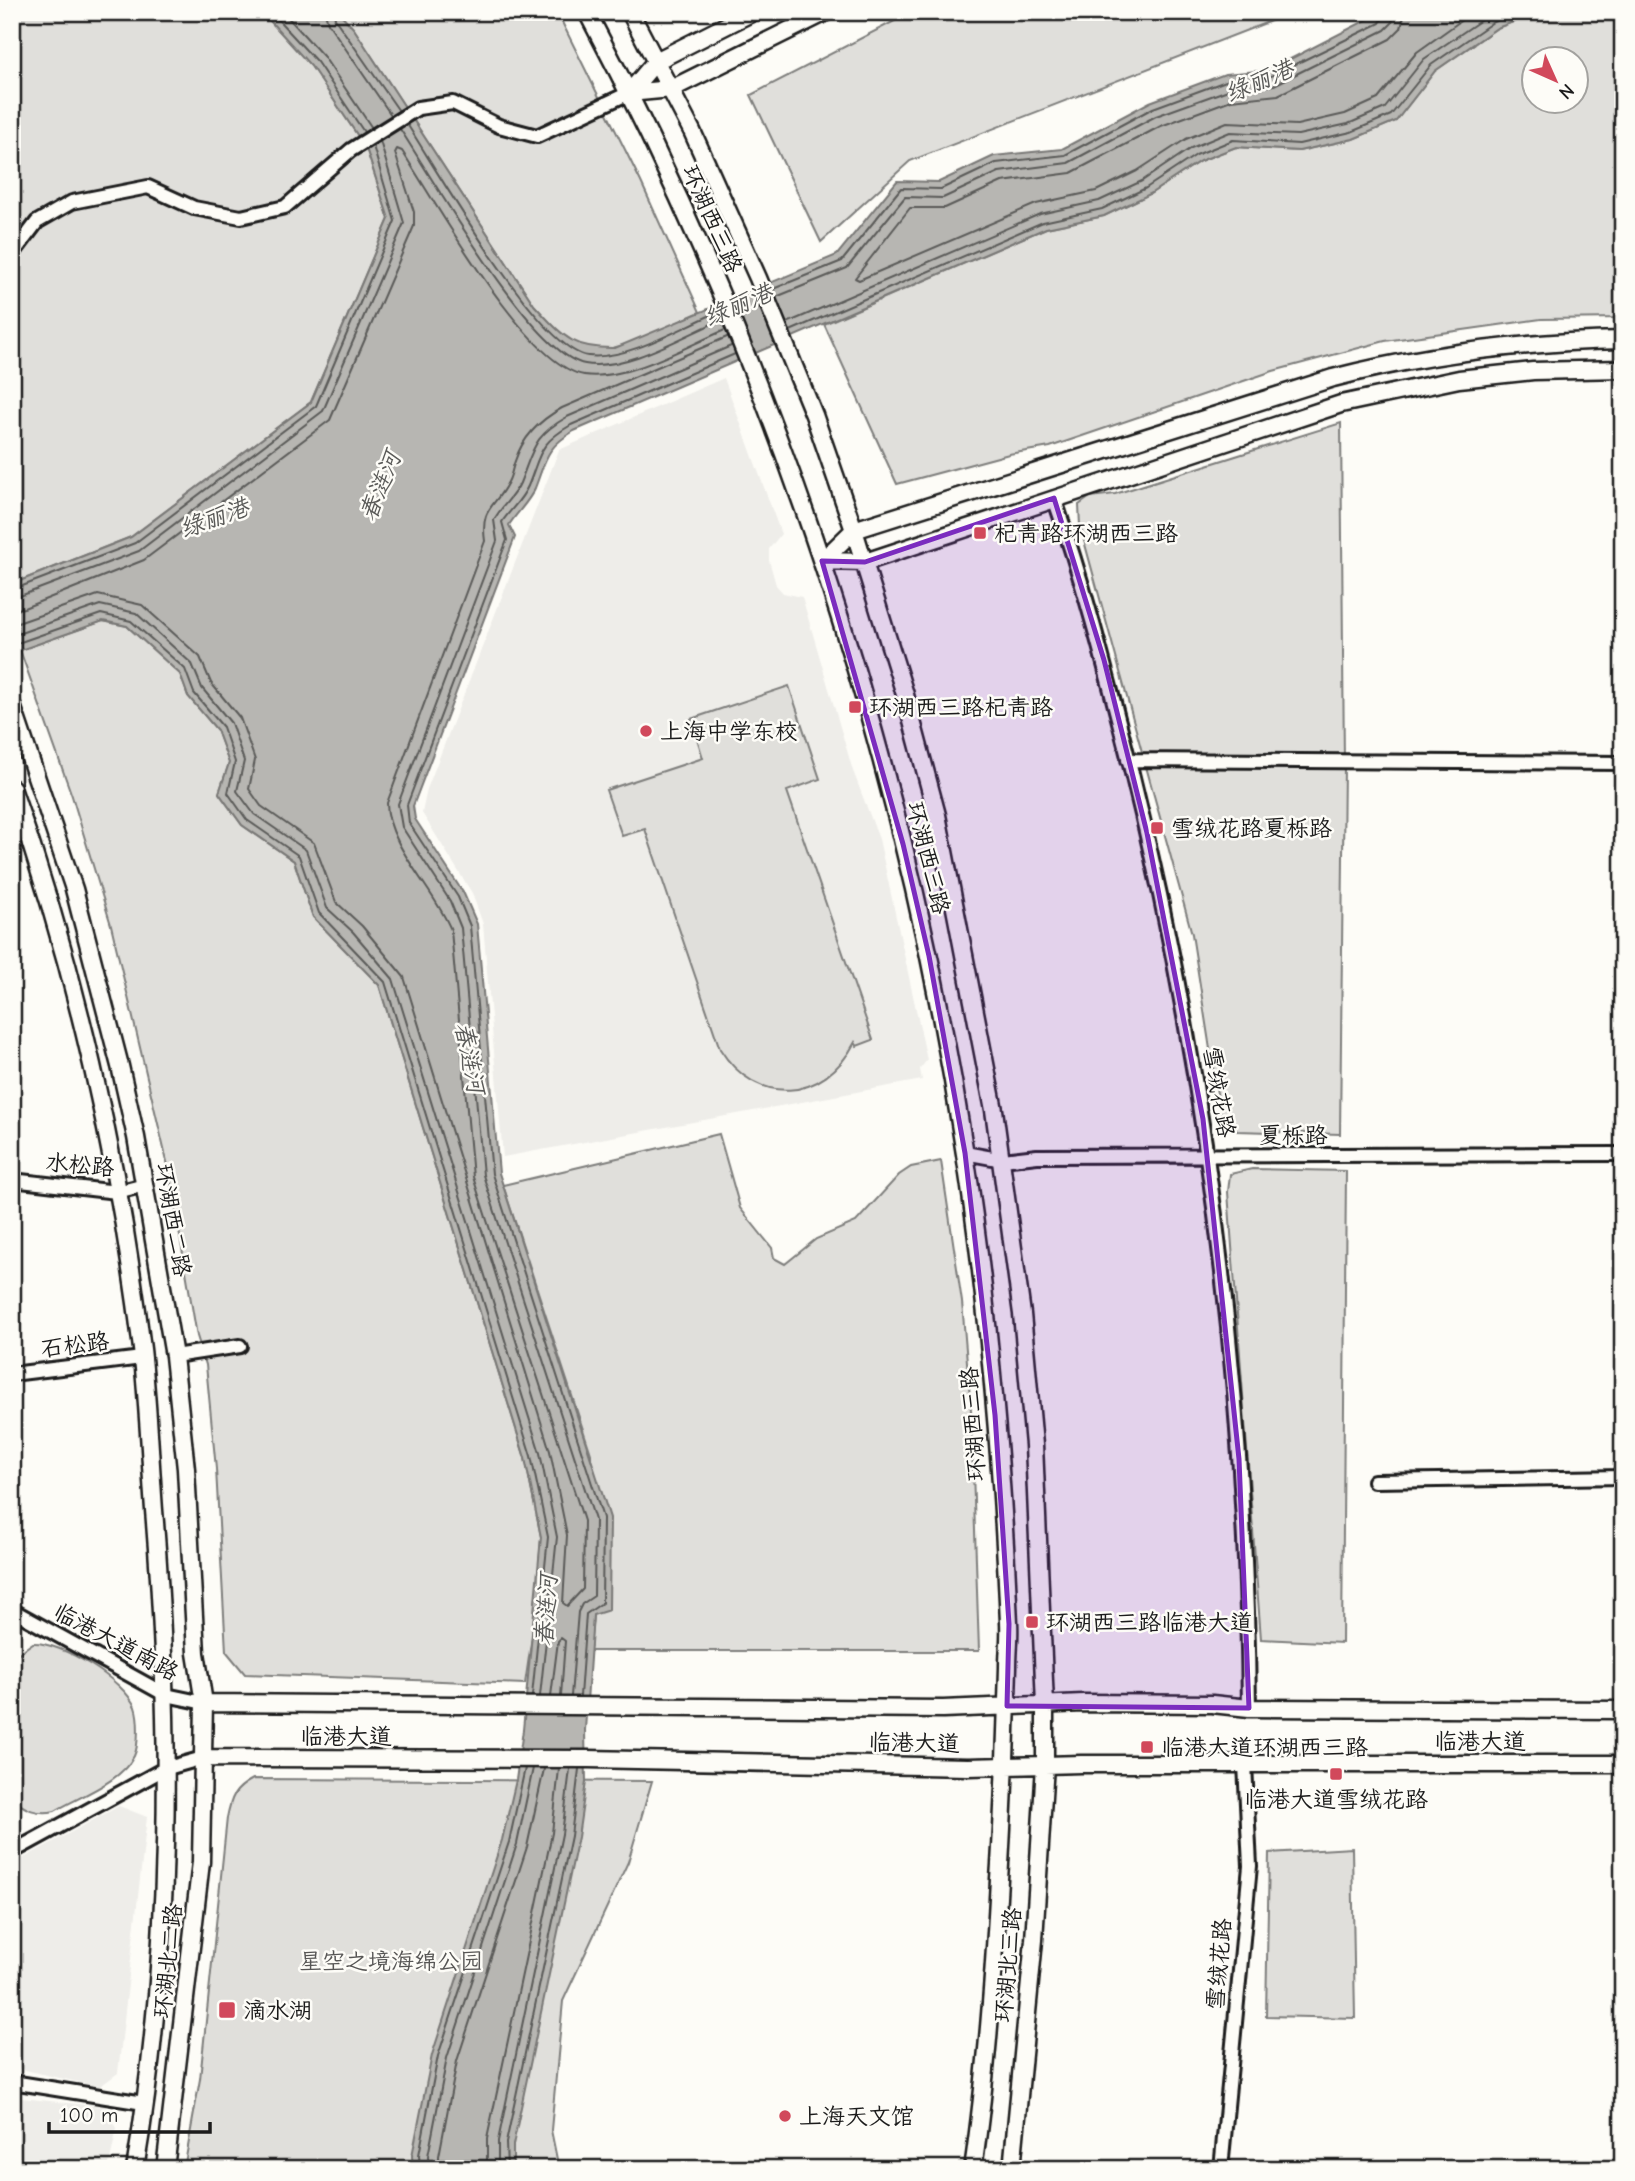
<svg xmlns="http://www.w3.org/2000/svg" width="1635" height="2181" font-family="'Comic Neue','LXGW WenKai TC',sans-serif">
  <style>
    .built { fill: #eeede9 }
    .green { fill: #e0dfdb; stroke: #7e7e7c; stroke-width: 2; fill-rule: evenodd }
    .water { fill: #b7b6b2; stroke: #797876; stroke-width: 2 }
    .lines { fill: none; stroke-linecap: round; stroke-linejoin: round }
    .shore { stroke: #5a5a58; stroke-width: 2 }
    .minor-casing { stroke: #1c1c1c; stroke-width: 18 }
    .major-casing { stroke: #1c1c1c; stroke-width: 21 }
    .minor { stroke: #fdfcf7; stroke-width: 12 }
    .major { stroke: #fdfcf7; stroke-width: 16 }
    .marked { fill: #7b2cbf; fill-opacity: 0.2; stroke: #7b2cbf; stroke-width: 5; stroke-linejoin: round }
    .poi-dot { fill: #d1495b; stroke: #fdfcf7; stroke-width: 2.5 }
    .labels { text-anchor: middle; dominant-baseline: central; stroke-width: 5; stroke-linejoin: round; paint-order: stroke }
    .street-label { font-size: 23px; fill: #1c1c1c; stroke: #fdfcf7 }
    .poi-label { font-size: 23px; fill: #1c1c1c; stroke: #fdfcf7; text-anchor: start }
    .park-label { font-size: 23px; fill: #575655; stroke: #fdfcf7 }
    .water-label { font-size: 24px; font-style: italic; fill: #5a5a58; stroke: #fdfcf7 }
  </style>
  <rect width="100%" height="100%" fill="#fdfcf7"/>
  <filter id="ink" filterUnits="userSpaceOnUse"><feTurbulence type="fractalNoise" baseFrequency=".0143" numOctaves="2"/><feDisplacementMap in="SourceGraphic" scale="14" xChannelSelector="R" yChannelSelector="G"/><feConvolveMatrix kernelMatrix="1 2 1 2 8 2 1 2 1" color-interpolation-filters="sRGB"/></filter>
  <g filter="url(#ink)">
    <path class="built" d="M724,378L781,534L769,549V560L776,585L783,593L802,597L853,771L879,839L927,1060L920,1069L922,1080L503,1157L483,924L472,893L422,813L427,789L559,450Z
      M119,1806L147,1817L118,2073L99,2087L12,2067V1900L18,1861Z
      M12,2097L105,2107L117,2128L108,2169H12Z"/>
    <path class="green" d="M12,12H262L311,66L366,148L389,219L311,402L131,537L12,584Z
      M339,12H557L641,182L700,312C671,324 619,355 588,349C566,344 549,321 534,305L354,29Z
      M912,12H1294L910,161L821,242L751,95Z
      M1540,12H1623V318L1541,319L1385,341L1273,371L1050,447L1009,454L897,484L824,324L1046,228L1104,216L1150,194L1200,161L1236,147L1299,151L1353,139L1396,121L1435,71L1497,28ZM1534,60H1576V102H1534Z
      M1341,423L1344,765L1340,1134L1237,1131L1220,1113L1192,934L1080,526L1079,505L1090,497L1115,494Z
      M103,621L127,626L180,674L188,696L217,730L229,763L219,793L242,825L294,861L313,917L379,985L525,1458L541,1537L536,1609L525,1684L245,1674L226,1651L216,1469L206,1365L197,1336L168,1166L111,925L72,796L20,650Z
      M789,686L820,779L787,791L873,1040L857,1046L855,1042C824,1102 756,1107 720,1049L645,829L622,836L606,790L703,758L691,719Z
      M719,1134L740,1208L772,1248L774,1258L785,1264L816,1239L856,1222L899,1175L911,1167L941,1161L962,1302L971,1410L979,1651H590L593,1615L591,1454L503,1185Z
      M1252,1169L1346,1171L1342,1643L1261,1639L1228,1192L1230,1174Z
      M33,1643C61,1642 124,1680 135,1707C139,1718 139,1746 134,1756C121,1782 80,1796 55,1811C39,1815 23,1810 12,1797L13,1664L16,1655Z
      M253,1779L652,1781L628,1862L563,2001L551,2130L559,2169H184L200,2079L227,1818C231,1797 234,1789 253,1779Z
      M1352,1848L1355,2018L1266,2016L1269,1853Z"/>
    <path class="water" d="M262,12H339L354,29L534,305C563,336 571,349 615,348L837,255L897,181L939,182L994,156L1062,149L1150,102L1225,74L1269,70L1382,12H1540L1497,28L1435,71L1396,121L1353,139L1299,151L1236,147L1200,161L1150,194L1104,216L1046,228L574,431C545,448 546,460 535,488C529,502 517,512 509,525L515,537L413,806L415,819L464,894L477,924L499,1173L610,1518L609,1610L593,1615L585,1730L586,1782L578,1837L513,2145V2169H413L412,2156L432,2055L502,1840L516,1780L523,1730L541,1537L525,1458L379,985L313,917L294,861L242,825L219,793L229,763L217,730L188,696L180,674L127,626L103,621L12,653V584L131,537L311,402L389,219L366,148L311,66Z"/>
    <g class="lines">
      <path class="shore" d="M271,12L317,62L364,132
        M283,12L324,57L372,128
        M325,12L328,23L391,115
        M334,12L335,19L399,111
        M1405,12L1401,28L1390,39L1278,95L1231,100L1161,126L1071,173L1002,182L945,208H910L855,278L859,280L1036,204L1096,191L1137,171L1186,139L1227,122L1297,125L1345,114L1378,99L1417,52L1473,12
        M407,124C437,170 539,350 588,356C626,361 682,327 718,312
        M400,129C432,177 533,356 585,364C626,371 683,336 721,320
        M773,289L842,261L901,188L941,189L996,163L1065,155L1153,108L1226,81L1271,76L1380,23L1386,12
        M776,297L847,268L905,197L943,198L999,172L1068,163L1156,116L1228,90L1274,85L1385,30L1392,23L1394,12
        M787,323L1040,214L1099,201L1142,181L1191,148L1230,132L1298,135L1348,124L1385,108L1424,59L1493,12
        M790,331L1043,222L1102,209L1146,188L1196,155L1233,140L1299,144L1351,132L1391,115L1431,65L1493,22L1519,12
        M12,590L135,543L316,406L395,221L373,146
        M12,599L139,551L323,411L404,223L380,141
        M12,610L24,608L144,560L330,420L414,226V212L395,153L397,149L402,151C435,201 526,366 584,375C628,381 684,347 725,330
        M12,625L98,595L142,605L200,657L211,683L240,718L255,760L249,789L261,806L314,843L336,902L362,926L404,977L550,1451L567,1535L563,1603L567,1606L583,1589L584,1521L473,1177L451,930C435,890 387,845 387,803L485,541C480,507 495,508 508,482C512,475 512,468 515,461C523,436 540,420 562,408L727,337
        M12,636L100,605L136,613L192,664L202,688L231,723L244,761L237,791L254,814L306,850L327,908L353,932L393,979L540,1453L557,1537L540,1696
        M12,645L101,614L131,621L185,669L194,693L223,727L235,762L228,793L247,820L299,856L319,913L385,982L531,1456L548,1537L532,1696
        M551,1696L558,1641L561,1638L565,1641L561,1696
        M571,1696L578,1612L582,1604L594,1596L595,1520L483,1175L461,928L450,901L402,827L398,804L497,541L494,520C501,506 514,497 520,483C534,449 532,437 567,417L731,346
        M580,1696L586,1614L602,1603L603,1518L492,1174L470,926L458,897L409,823L407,805L507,540L502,522C510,510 522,500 528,486C541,454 538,444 571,425L735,354
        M420,2169L419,2155L438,2056L509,1842L525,1768
        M429,2169L428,2156L447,2058L517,1844L533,1768
        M439,2169V2156L457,2061L527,1847L544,1769
        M487,2169V2139L552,1833L559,1769
        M498,2169V2141L562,1834L570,1769
        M507,2169L506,2143L571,1836L579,1769"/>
      <defs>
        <path id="minor" d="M12,255L37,222L72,202L148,187L194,208L241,217L285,207L351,150L418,108L453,103L499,126L537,136L629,93
          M1054,498C1085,586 1107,675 1130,765C1207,1074 1246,1390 1249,1708
          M1128,760L1623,763
          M965,1153L1003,1160L1037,1156L1623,1154
          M12,1180L117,1192L145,1185
          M174,1356L240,1346
          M12,1374L142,1358
          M1374,1481L1623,1477
          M12,1610L166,1695L204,1703
          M12,1852L164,1769L203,1758
          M12,2082L144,2103
          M1221,2169L1250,1866L1245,1764"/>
        <path id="major" d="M587,12C775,367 904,757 965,1154C989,1309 1002,1466 1009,1622C1010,1637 1008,1652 1008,1667C1006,1738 1004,1808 999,1879C994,1976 987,2073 973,2169
          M630,12L692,131L758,278L814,415L854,530L904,691L937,815L994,1110L1022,1314L1034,1445L1045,1705V1765L1034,1940L1012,2169
          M629,93L671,89L826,12
          M629,93L656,61L753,12
          M822,561L854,530L1333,378C1429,353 1524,342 1623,340
          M822,561L865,562L1341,404L1459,379L1533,371L1623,369
          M12,705L74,889L120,1066L136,1137L174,1356L186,1469L196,1653L204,1703L201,1862L165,2169
          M12,788C75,966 119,1161 142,1349C148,1402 150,1456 154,1510C172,1729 172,1951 135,2169
          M204,1703L943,1709L1083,1703L1212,1704L1249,1708L1623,1710
          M203,1758L588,1759L968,1767L1081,1764H1623"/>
      </defs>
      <use href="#minor" class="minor-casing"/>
      <use href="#major" class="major-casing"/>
      <use href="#minor" class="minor"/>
      <use href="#major" class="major"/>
    </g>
  </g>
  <path class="marked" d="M1054,498L1104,660L1147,833L1203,1119L1239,1459L1249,1708L1007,1706L1009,1624L995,1415L965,1153L929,956L903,844L822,561L865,562Z"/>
  <g class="poi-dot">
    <rect x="973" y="526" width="14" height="14" rx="3.5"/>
    <rect x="848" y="700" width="14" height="14" rx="3.5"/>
    <circle cx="646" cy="731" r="7"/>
    <rect x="1150" y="821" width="14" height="14" rx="3.5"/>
    <rect x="1025" y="1615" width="14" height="14" rx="3.5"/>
    <rect x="1140" y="1740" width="14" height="14" rx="3.5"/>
    <rect x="1329" y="1767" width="14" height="14" rx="3.5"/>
    <rect x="218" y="2001" width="18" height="18" rx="3.5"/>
    <circle cx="785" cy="2116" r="7"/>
  </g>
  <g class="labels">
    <g class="street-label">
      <text transform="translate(712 219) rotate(66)">环湖西三路</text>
      <text transform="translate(928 858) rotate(76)">环湖西三路</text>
      <text transform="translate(1219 1092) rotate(80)">雪绒花路</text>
      <text x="1293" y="1135">夏栎路</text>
      <text transform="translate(80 1165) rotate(5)">水松路</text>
      <text transform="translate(173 1220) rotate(80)">环湖西二路</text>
      <text transform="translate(75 1345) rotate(-7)">石松路</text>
      <text transform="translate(973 1424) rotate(-94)">环湖西三路</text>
      <text transform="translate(116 1642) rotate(28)">临港大道南路</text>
      <text x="346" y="1736">临港大道</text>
      <text x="1480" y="1741">临港大道</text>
      <text transform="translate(914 1743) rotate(1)">临港大道</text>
      <text transform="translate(168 1961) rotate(-84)">环湖北二路</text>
      <text transform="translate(1219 1964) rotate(-85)">雪绒花路</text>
      <text transform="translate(1008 1965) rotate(-85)">环湖北三路</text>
    </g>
    <g class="poi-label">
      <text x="994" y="533">杞青路环湖西三路</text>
      <text x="869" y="707">环湖西三路杞青路</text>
      <text x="660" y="731">上海中学东校</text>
      <text x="1171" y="828">雪绒花路夏栎路</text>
      <text x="1046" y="1622">环湖西三路临港大道</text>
      <text x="1161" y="1747">临港大道环湖西三路</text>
      <text x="1336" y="1799" text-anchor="middle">临港大道雪绒花路</text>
      <text x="243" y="2010">滴水湖</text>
      <text x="799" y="2116">上海天文馆</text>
    </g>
    <g class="park-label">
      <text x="391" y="1961">星空之境海绵公园</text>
    </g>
    <g class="water-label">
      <text transform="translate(1259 81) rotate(-23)">绿丽港</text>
      <text transform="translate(738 305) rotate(-23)">绿丽港</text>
      <text transform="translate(380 486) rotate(-68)">春涟河</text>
      <text transform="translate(214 518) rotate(-20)">绿丽港</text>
      <text transform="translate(470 1058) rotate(79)">春涟河</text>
      <text transform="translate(546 1610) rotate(-86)">春涟河</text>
    </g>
  </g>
  <rect width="1635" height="2181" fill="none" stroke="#fdfcf7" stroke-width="42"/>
  <rect x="21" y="21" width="1593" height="2139" fill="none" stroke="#1c1c1c" stroke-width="2.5" filter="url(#ink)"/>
  <g transform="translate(1555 80) rotate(135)"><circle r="33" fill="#fdfcf7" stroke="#a3a29f" stroke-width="2"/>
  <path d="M0-5L12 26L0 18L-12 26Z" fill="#d1495b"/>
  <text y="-10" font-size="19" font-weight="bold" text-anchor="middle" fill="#1c1c1c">N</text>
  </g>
  <path d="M49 2122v10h161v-10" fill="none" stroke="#1c1c1c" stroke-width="3.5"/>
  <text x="60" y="2122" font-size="21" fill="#1c1c1c" stroke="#fdfcf7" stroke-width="5" paint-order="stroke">100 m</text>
</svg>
